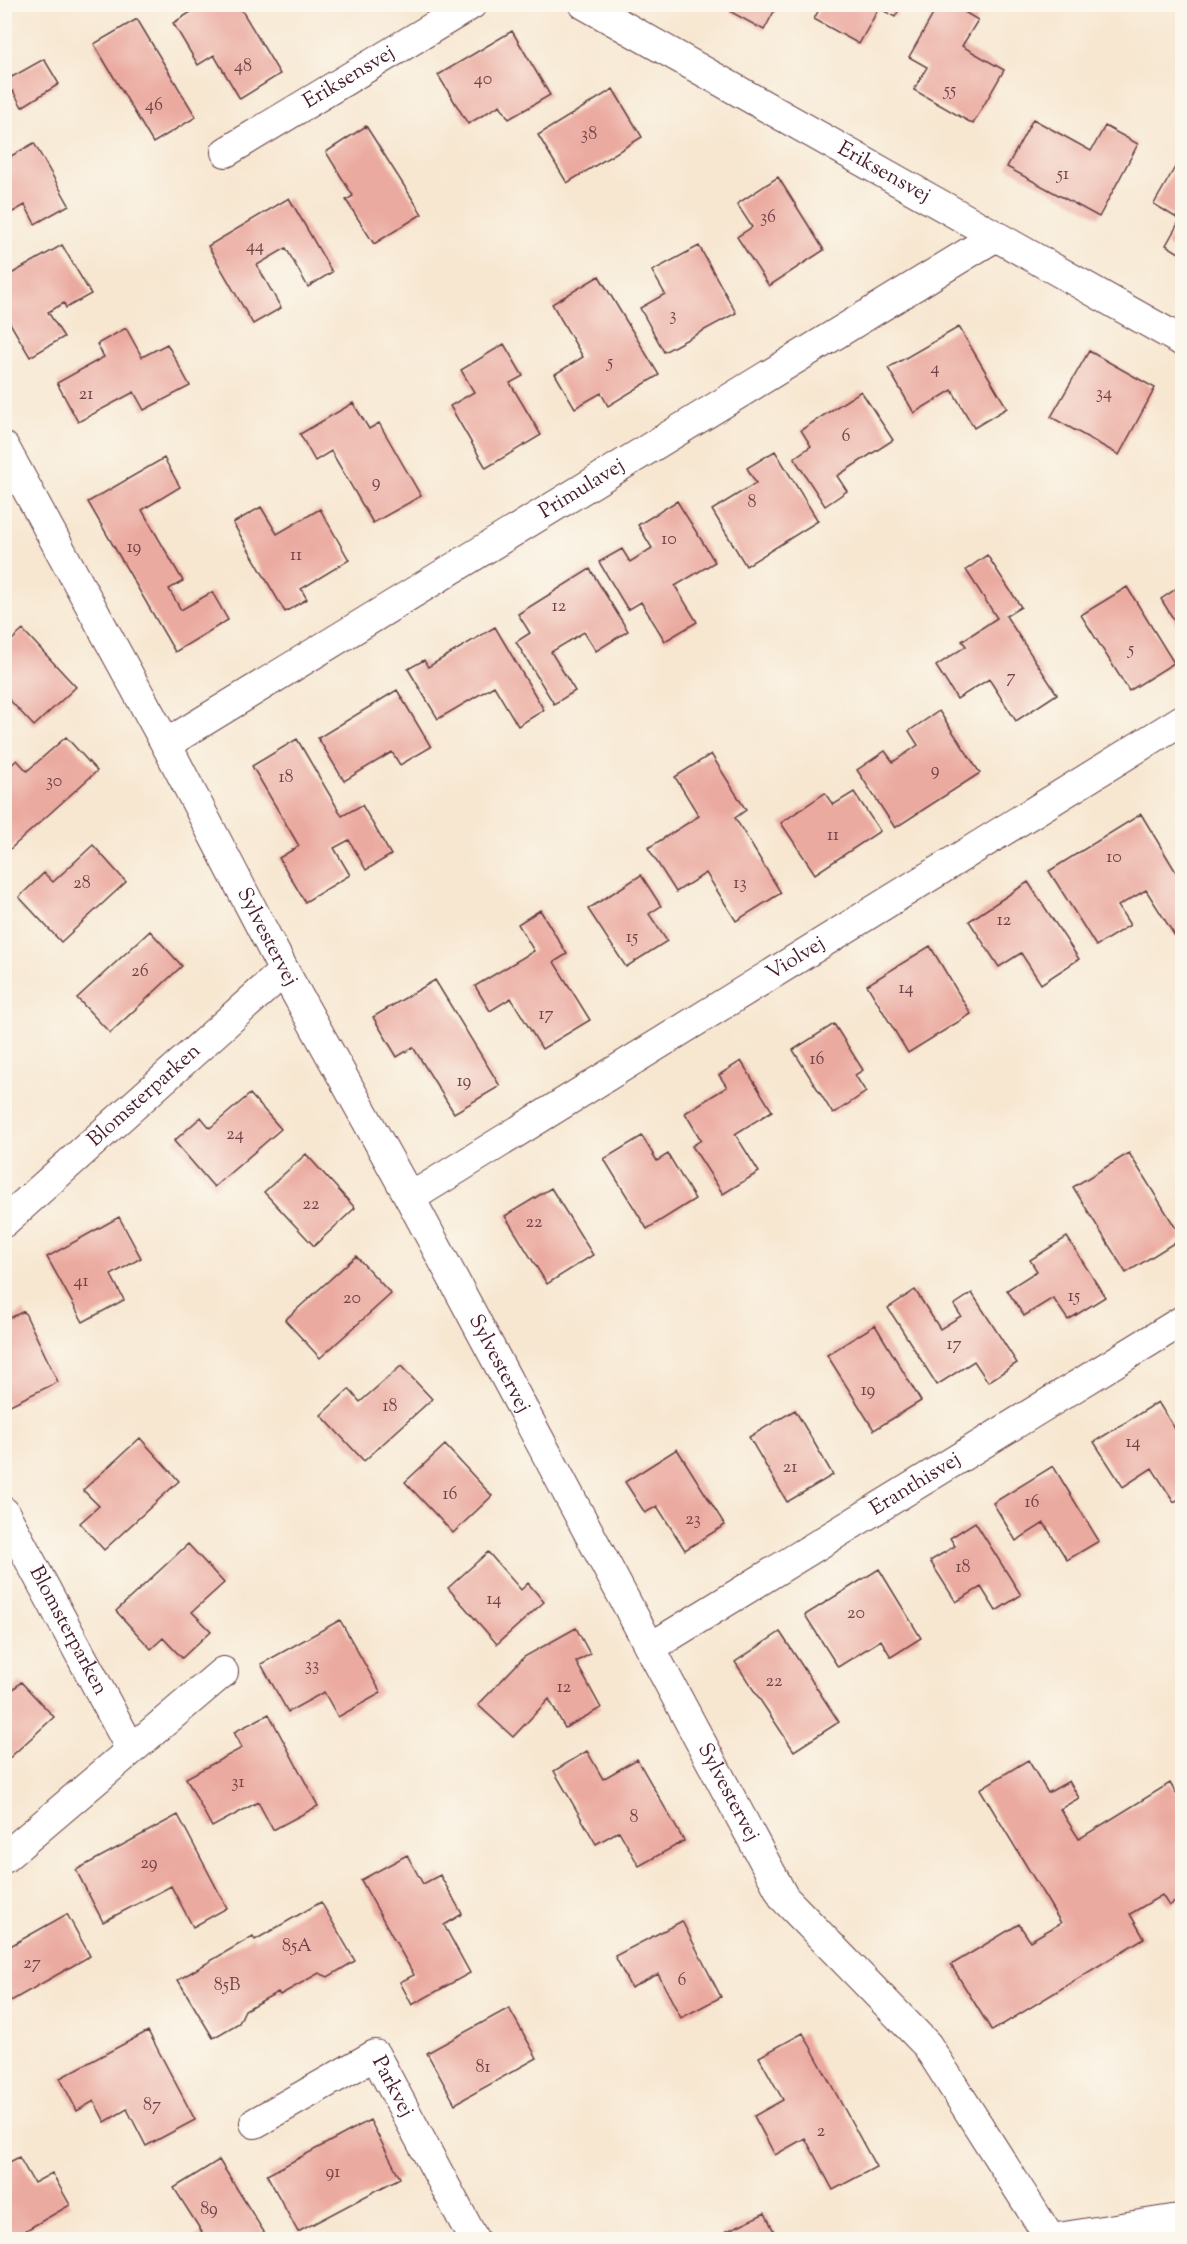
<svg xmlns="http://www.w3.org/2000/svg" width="1187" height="2244" font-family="'Sorts Mill Goudy',serif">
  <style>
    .building { fill: #ebaaa0 }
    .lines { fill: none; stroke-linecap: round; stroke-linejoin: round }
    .street-casing { stroke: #643d44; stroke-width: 32 }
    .secondary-casing { stroke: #643d44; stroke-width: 35 }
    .street { stroke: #fff; stroke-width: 30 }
    .secondary { stroke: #fff; stroke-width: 33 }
    .labels { text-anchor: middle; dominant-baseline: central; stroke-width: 4.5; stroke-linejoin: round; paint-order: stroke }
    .number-label { font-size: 18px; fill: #724248 }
    .street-label { font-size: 21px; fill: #4a1f2b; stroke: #fbf7ec }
  </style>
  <rect width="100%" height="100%" fill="#fbf7ec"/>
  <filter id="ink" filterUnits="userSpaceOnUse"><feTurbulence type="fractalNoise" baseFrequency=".0167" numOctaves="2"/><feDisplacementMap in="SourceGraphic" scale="12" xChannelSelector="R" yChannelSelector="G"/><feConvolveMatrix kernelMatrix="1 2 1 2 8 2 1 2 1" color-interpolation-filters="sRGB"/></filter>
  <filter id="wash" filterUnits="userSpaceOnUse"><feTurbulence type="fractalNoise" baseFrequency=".008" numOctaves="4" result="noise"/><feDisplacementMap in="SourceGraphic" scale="24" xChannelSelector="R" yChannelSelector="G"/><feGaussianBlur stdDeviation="1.35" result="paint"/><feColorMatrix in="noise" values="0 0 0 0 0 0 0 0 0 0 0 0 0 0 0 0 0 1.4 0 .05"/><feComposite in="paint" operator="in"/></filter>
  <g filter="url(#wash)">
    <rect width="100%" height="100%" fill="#f7e7d1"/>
    <g id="blocks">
      <path class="building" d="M204,4H238L280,74L240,99L214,55L198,65L173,23Z
        M735,4H778L764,30L731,12Z
        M822,4H902L895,17L879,8L859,44L814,19Z
        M939,4H951L978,20L962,46L1004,70L973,124L914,90L927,67L909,57Z
        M137,19L196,117L153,143L94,44Z
        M512,31L550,95L509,119L500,105L468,124L438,75Z
        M44,59L59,84L22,107L13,91L4,96V64L12,77Z
        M613,89L642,137L567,183L538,135Z
        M1033,119L1091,151L1105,126L1138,144L1099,217L1007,167Z
        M366,126L422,214L374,244L346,200L353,196L326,152Z
        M34,143L69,205L35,224L25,205L4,217V160Z
        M1182,155V255L1166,245L1180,220L1154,204Z
        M778,177L824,250L769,286L737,237L752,227L737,204Z
        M289,198L332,272L308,287L286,248L257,265L281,308L253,324L208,246Z
        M62,245L91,294L66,308L64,303L48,312L64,337L30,357L4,313V278Z
        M699,246L736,313L664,352L640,308L665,294L652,271Z
        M599,276L659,375L608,406L601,393L575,408L555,374L583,357L552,304Z
        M959,327L1007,408L974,428L952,390L914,413L888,368Z
        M126,328L142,357L167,344L190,386L144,410L134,392L78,422L57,383L104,357L97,344Z
        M504,344L523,376L510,383L541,435L486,468L450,406L474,392L461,370Z
        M1089,351L1155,388L1119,455L1051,417Z
        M861,391L893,440L837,476L847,491L825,506L794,458L811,446L801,430Z
        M353,403L369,429L379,423L421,496L373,523L331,451L315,461L300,434Z
        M775,451L818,521L746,566L712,510L756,483L747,468Z
        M164,458L180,487L142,510L183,581L169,589L181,610L212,592L228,620L175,652L88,502Z
        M677,501L715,562L675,586L697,622L665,641L641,602L628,610L599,562L622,549L630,562L652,548L638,525Z
        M261,507L277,534L320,509L349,560L301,589L307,599L285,612L233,523Z
        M987,555L1021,607L1006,616L1057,694L1016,721L989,679L957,699L936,666L966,646L962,641L997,618L966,570Z
        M590,569L628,631L596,651L584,632L551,652L575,691L554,704L516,642L530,633L518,614Z
        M1182,585V633L1161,599Z
        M1127,587L1174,663L1129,691L1081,615Z
        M495,627L544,710L518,726L494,686L438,719L408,669L424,660L428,667Z
        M23,630L76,687L34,726L4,694V647Z
        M397,690L431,747L400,765L392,752L344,781L318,738Z
        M939,711L980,773L895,828L857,770L885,751L893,762L918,745L909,731Z
        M66,737L97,771L8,851L4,847V771L17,760L27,771Z
        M297,739L342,816L362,805L391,855L366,870L349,840L334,848L350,875L305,902L279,858L299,846L252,766Z
        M711,754L746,810L735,818L781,893L736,921L706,873L676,892L648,848L699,816L675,777Z
        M854,792L880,831L815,874L781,823L825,793L833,805Z
        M1141,814L1182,882V932L1175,936L1146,890L1118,906L1130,925L1096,946L1049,871Z
        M93,845L126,882L61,942L19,897L44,873L53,882Z
        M641,875L661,906L649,914L667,941L626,967L588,909Z
        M1028,882L1079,959L1041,984L1021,953L999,967L969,921Z
        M540,910L567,954L554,962L590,1020L542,1049L511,998L490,1011L475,986L534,951L518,924Z
        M150,931L182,966L110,1033L77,998Z
        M930,946L971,1014L908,1053L867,985Z
        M435,980L500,1086L454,1113L413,1047L397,1057L373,1017Z
        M834,1024L863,1070L855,1075L866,1092L833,1114L793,1050Z
        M741,1061L772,1111L735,1134L759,1172L723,1194L692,1146L701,1140L685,1113L727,1087L719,1075Z
        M250,1094L281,1129L214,1187L174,1141L201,1117L210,1128Z
        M642,1136L657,1161L668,1154L695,1199L647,1229L604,1159Z
        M1129,1153L1182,1238L1126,1273L1073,1187Z
        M306,1154L355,1208L314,1246L264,1192Z
        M551,1188L593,1255L547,1284L505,1216Z
        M119,1217L141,1258L111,1275L124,1300L83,1322L47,1257Z
        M1067,1237L1105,1297L1068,1320L1053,1298L1024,1316L1007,1290L1037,1271L1030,1260Z
        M356,1256L391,1294L320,1358L285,1320Z
        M915,1290L940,1329L961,1316L954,1305L972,1293L1017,1363L988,1382L974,1361L937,1385L888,1308Z
        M24,1311L58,1382L8,1406L4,1399V1321Z
        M875,1325L921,1401L874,1430L827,1355Z
        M401,1366L432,1399L364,1461L321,1415L349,1389L360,1402Z
        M1158,1402L1182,1440V1497L1174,1502L1152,1468L1123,1487L1094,1442Z
        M795,1410L833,1475L787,1502L749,1437Z
        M140,1438L179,1481L104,1550L80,1523L99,1506L83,1490Z
        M445,1445L492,1496L453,1533L405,1482Z
        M677,1449L725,1525L685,1550L657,1506L645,1513L625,1482Z
        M1053,1466L1099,1541L1067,1560L1044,1523L1016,1541L993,1503Z
        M975,1522L1021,1595L996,1611L981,1587L956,1602L930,1561L955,1546L950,1538Z
        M188,1544L224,1583L192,1612L211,1631L182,1658L163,1638L151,1649L116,1611Z
        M488,1552L521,1590L528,1583L544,1602L497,1644L448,1588Z
        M879,1569L921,1638L891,1657L881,1640L838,1667L805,1615Z
        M340,1620L381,1693L338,1717L324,1692L288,1712L261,1664Z
        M576,1628L590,1654L576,1662L601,1708L565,1728L549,1699L513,1737L478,1705L524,1657Z
        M780,1632L839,1722L794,1751L735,1662Z
        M21,1682L54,1717L4,1763V1698Z
        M269,1714L318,1806L273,1830L258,1802L212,1827L186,1778L242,1748L234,1732Z
        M587,1751L603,1779L637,1759L684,1841L639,1866L619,1831L596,1844L554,1771Z
        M1028,1760L1048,1793L1069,1781L1079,1798L1060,1809L1079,1839L1170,1783L1182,1803V1897L1169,1906L1162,1895L1130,1914L1144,1938L992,2031L951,1965L1019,1924L1030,1941L1061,1923L980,1789Z
        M178,1815L227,1908L193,1927L171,1886L103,1922L76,1870Z
        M407,1855L423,1884L440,1875L462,1914L444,1925L470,1973L412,2005L400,1982L414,1975L361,1880Z
        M321,1902L355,1961L328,1977L319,1973L280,1995L278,1992L245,2010L239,2023L213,2038L178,1980L253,1936L255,1940Z
        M67,1914L90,1956L11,2001L5,1990V1949Z
        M682,1921L721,1997L681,2018L658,1974L631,1988L615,1956Z
        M509,2008L537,2058L455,2104L427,2053Z
        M148,2031L195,2120L146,2146L127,2109L105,2122L94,2101L77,2111L60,2078Z
        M803,2033L876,2167L833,2190L805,2138L775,2155L754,2116L783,2100L759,2057Z
        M370,2120L400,2178L298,2232L267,2175Z
        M19,2157L34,2183L52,2173L70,2205L9,2240H4V2165Z
        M219,2160L269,2240H190L202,2232L174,2188Z
        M765,2213L778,2240H723L721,2234Z"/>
    </g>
  </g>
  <g filter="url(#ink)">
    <use href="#blocks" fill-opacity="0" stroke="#643d44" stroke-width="1.5"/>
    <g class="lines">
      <defs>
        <g id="street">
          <path id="s1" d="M584,4L1182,341"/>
          <path id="s2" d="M226,152L472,4"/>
          <path id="s3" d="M4,447L166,744L284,971L410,1198L784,1898L927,2045L1051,2240"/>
          <path id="s4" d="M166,744L996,236"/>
          <path id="s5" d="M410,1198L1182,720"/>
          <path id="s6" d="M4,1222L284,971"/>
          <path id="s7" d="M4,1512L131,1749"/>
          <path id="s8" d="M650,1648L1182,1321"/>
          <path d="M4,1858L223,1672"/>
          <path id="s9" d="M255,2123L375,2055L474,2240"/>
        </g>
        <path id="secondary" d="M1055,2240L1182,2220"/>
      </defs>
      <use href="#street" class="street-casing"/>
      <use href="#secondary" class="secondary-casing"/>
      <use href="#street" class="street"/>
      <use href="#secondary" class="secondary"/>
    </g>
  </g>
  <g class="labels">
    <g class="number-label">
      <text x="243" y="67">48</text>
      <text x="483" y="80">40</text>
      <text x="950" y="91">55</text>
      <text x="154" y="106">46</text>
      <text x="589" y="135">38</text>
      <text x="1063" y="175">51</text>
      <text x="768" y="218">36</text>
      <text x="255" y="247">44</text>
      <text x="673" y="316">3</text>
      <text x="610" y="363">5</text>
      <text x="935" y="369">4</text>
      <text x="1104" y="394">34</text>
      <text x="86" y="395">21</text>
      <text x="846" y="437">6</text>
      <text x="376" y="483">9</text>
      <text x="752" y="503">8</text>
      <text x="669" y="540">10</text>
      <text x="134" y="548">19</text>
      <text x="296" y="556">11</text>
      <text x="559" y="607">12</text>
      <text x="1131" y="650">5</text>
      <text x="1011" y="678">7</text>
      <text x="935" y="771">9</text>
      <text x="286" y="778">18</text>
      <text x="54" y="782">30</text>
      <text x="833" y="836">11</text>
      <text x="1114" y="858">10</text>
      <text x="82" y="884">28</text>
      <text x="740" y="884">13</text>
      <text x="1004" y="921">12</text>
      <text x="632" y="938">15</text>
      <text x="140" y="972">26</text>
      <text x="906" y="989">14</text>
      <text x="546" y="1015">17</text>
      <text x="817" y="1060">16</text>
      <text x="464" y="1082">19</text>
      <text x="235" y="1135">24</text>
      <text x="311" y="1205">22</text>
      <text x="534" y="1223">22</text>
      <text x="81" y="1282">41</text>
      <text x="1074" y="1297">15</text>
      <text x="352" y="1299">20</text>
      <text x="954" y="1345">17</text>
      <text x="868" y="1391">19</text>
      <text x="390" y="1407">18</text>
      <text x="1133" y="1443">14</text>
      <text x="790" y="1468">21</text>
      <text x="450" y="1495">16</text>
      <text x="1032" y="1503">16</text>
      <text x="693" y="1520">23</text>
      <text x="963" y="1568">18</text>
      <text x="494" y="1600">14</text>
      <text x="856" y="1614">20</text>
      <text x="312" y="1666">33</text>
      <text x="774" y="1682">22</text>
      <text x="564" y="1688">12</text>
      <text x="238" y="1783">31</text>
      <text x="634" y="1818">8</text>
      <text x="149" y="1864">29</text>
      <text x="297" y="1947">85A</text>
      <text x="32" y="1964">27</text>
      <text x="682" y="1981">6</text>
      <text x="227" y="1986">85B</text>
      <text x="483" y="2068">81</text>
      <text x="152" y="2106">87</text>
      <text x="821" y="2132">2</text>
      <text x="333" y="2173">91</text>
      <text x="209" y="2210">89</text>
    </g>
    <g class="street-label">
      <text stroke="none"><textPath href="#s2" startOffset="144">Eriksensvej</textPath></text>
      <text stroke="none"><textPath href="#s1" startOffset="344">Eriksensvej</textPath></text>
      <text stroke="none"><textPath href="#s4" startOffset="488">Primulavej</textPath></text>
      <text stroke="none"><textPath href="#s3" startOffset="556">Sylvestervej</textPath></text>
      <text stroke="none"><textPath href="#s5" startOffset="454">Violvej</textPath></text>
      <text stroke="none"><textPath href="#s6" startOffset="189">Blomsterparken</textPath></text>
      <text stroke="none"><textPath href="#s3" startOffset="1042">Sylvestervej</textPath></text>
      <text stroke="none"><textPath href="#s8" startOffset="312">Eranthisvej</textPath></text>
      <text stroke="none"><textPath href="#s7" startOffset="135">Blomsterparken</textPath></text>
      <text stroke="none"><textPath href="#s3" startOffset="1528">Sylvestervej</textPath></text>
      <text stroke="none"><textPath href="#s9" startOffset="174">Parkvej</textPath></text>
    </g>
  </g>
  <rect width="1187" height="2244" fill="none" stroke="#fbf7ec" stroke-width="24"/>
</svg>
